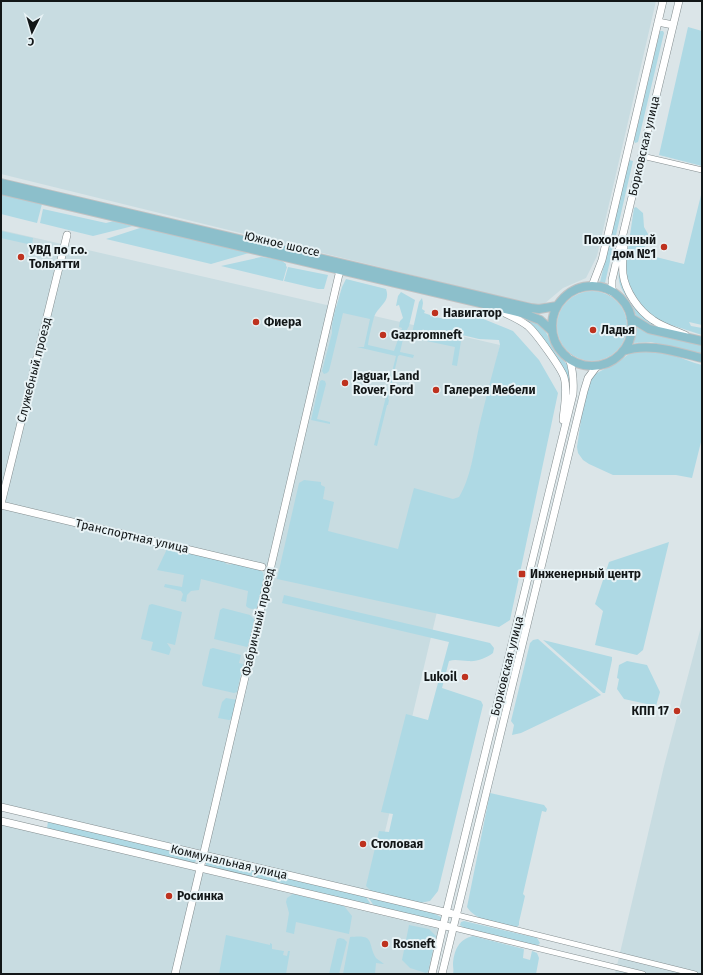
<svg xmlns="http://www.w3.org/2000/svg" width="703" height="975" font-family="'Fira Sans',sans-serif">
  <style>
    .built { fill: #c8dce1 }
    .green { fill: #aed9e4 }
    .lines { fill: none; stroke-linecap: round; stroke-linejoin: round }
    .street-casing { stroke: #848e90; stroke-width: 6 }
    .secondary-casing { stroke: #848e90; stroke-width: 8 }
    .primary-casing { stroke: #c1c2c3; stroke-width: 10 }
    .street { stroke: #fff; stroke-width: 5 }
    .secondary { stroke: #fff; stroke-width: 7 }
    .primary { stroke: #8cbfcb; stroke-width: 8 }
    .poi-dot { fill: #be321f; stroke: #e8f3f6; stroke-width: 1.5 }
    .labels { text-anchor: middle; dominant-baseline: central; stroke-width: 4; stroke-linejoin: round; paint-order: stroke }
    .street-label { font-size: 12px; fill: #121617; stroke: #e8f3f6 }
    .poi-label { font-size: 12px; font-weight: bold; fill: #121617; stroke: #e8f3f6; text-anchor: start }
  </style>
  <rect width="100%" height="100%" fill="#dbe5e8"/>
  <path class="built" d="M1,1H656L597,256L586,278L563,288L544,304L534,305L1,174Z
    M1,230L500,345L371,891L1,804Z
    M702,623V974H615L664,766Z
    M1,824L439,929L428,974H1Z"/>
  <path class="green" d="M688,27L702,31V166L659,155Z
    M660,31H663L664,33L638,142L635,143L634,141Z
    M629,160L633,161L605,283L600,282Z
    M702,191V325L689,322L691,326L702,328V335L659,321L643,308L629,286L625,269L634,208L636,207L643,213L644,227L648,234L644,250L648,255L684,264Z
    M1,194L42,204L37,223L1,214Z
    M43,209L106,223L114,221L133,226L93,236L40,223Z
    M143,227L249,253L211,264L106,239Z
    M1,231L33,238L32,245L1,238Z
    M261,257L281,260L286,264V266L287,267L283,281L221,266Z
    M620,265L623,286L661,328C653,326 644,324 638,318C635,315 634,311 632,307C624,291 615,285 620,265Z
    M288,267L328,275L324,289H318L284,281Z
    M346,279L386,289C391,302 378,306 374,317C372,325 369,336 368,345L394,351L402,328L399,327L400,321L403,318L399,305L396,306L398,296L401,292L415,300L409,326L404,335L400,352L414,355L413,358L400,355L398,356L388,399L389,400L388,405H387L377,446L374,445L396,356L357,347H364L370,319L343,313L329,371L327,373L324,374L322,371L332,333V325L335,311L342,287Z
    M557 326a35 35 0 1 1 70 0a35 35 0 1 1-70 0Z
    M422,298L423,303L422,309L425,311L424,313L430,315V316L445,319L446,310L481,318L513,331L539,360L558,393L510,620L499,627L277,579L299,483L304,480L321,482V485L325,487L323,499L334,502L328,531L398,549L414,488L453,499L459,497C472,476 474,447 480,423C486,397 493,371 500,345L499,340L479,339L462,335L457,366L452,365L455,347L417,339L412,333L419,302Z
    M516,315C522,317 530,318 536,322C548,329 549,342 556,353C561,358 567,362 569,370C572,377 570,384 569,391L565,373Z
    M636,327L646,332L702,345V354L651,342L633,343Z
    M641,349C663,348 682,360 702,365V442H701L692,478L676,475H613L589,464L583,460L578,453L577,447L581,420L578,419L589,382L595,374L618,362L629,354Z
    M322,380L325,381L326,384L317,419L330,422V424L311,420L320,381Z
    M669,542L643,650L637,655L595,645L603,611L595,604L609,562Z
    M167,549H170L223,560L226,564L231,565V562L261,570L263,573L264,578L258,608C254,609 250,610 246,606L248,591L201,579L199,590L191,591L187,595L186,602L181,601L183,594L181,591L164,587L165,584L182,587L184,575L157,570Z
    M284,595L490,643L494,648L493,653C486,658 477,662 468,661C462,661 455,659 449,661L442,688L481,701L483,705L438,891L430,901L420,903L371,891L366,886L379,831L389,832L393,814L381,812L406,714L428,720L449,642L282,603Z
    M152,604L182,612L175,645L167,643L171,649L169,655L151,650L153,642L141,639L149,605Z
    M223,608L250,615L255,620L249,644L247,647L214,639L220,610Z
    M538,639L601,695L521,733L512,735L514,725L511,721L530,643L533,640Z
    M543,640L612,657V660L605,693H603Z
    M213,648L241,655L239,663L243,664L237,692L234,693L203,686L202,684L210,649Z
    M627,661L647,665L660,692L656,706L624,699L617,689L619,679L617,678L619,665Z
    M226,698L237,700L233,719L229,720L218,718L222,702Z
    M490,793L544,805L547,809L546,812L542,811L523,894L525,896L519,922V925L516,928C500,923 476,922 467,907Z
    M48,821L195,856L196,861L194,863L47,829Z
    M210,860L366,897L372,906L206,866V862Z
    M293,894L344,906L352,916L349,934L296,922L294,934L286,932L289,913L286,902L287,898Z
    M368,897L431,912L443,918L441,921L437,922L374,906Z
    M464,921L537,938L540,943L537,946L464,928L460,925L461,922Z
    M409,925L429,929L436,936L428,972L426,973L410,968L402,960Z
    M226,935L270,945V943L272,944V949L284,951L283,955L287,956L288,951H290L286,974H219Z
    M473,936L524,949L523,958L530,960L532,951L537,953L539,958L536,974H453C454,970 453,968 453,964C454,950 459,939 473,936Z
    M350,937C376,934 367,943 376,958C378,960 382,962 384,964L376,963L375,974H343Z
    M340,938L344,939L347,942L339,974H329L337,939Z"/>
  <g class="lines">
    <defs>
      <path id="street" d="M642,156L702,170
        M457,915L695,974
        M454,928L643,974"/>
      <path id="secondary" d="M658,22L673,25
        M624,246C623,255 622,265 623,274C625,291 639,311 653,320C663,327 674,330 685,335
        M592,286L602,260L663,1
        M612,292V280L679,1
        M498,310C509,315 519,319 528,326C536,333 561,368 564,377C568,390 564,407 563,420
        M1,504L67,235
        M1,505L262,567
        M1,807L457,915
        M1,821L454,928
        M175,974L214,810L340,270
        M432,974L446,913L573,394C574,381 573,370 569,358
        M442,974L584,391L588,378L597,366"/>
      <path id="primary" d="M1,183L531,308L539,309L557,306
        M1,190L522,313L540,320L552,331
        M552 326a40 40 0 1 1 80 0a40 40 0 1 1-80 0Z
        M631,318L649,329L702,341
        M623,351C649,342 676,352 702,358"/>
    </defs>
    <use href="#street" class="street-casing"/>
    <use href="#secondary" class="secondary-casing"/>
    <use href="#primary" class="primary-casing"/>
    <use href="#street" class="street"/>
    <use href="#secondary" class="secondary"/>
    <use href="#primary" class="primary"/>
  </g>
  <g class="poi-dot">
    <circle cx="664" cy="247" r="4"/>
    <circle cx="21" cy="257" r="4"/>
    <circle cx="435" cy="313" r="4"/>
    <circle cx="256" cy="322" r="4"/>
    <circle cx="593" cy="330" r="4"/>
    <circle cx="383" cy="335" r="4"/>
    <circle cx="345" cy="383" r="4"/>
    <circle cx="436" cy="390" r="4"/>
    <rect x="518" y="570" width="8" height="8" rx="2"/>
    <circle cx="465" cy="677" r="4"/>
    <circle cx="677" cy="711" r="4"/>
    <circle cx="363" cy="844" r="4"/>
    <circle cx="169" cy="896" r="4"/>
    <circle cx="385" cy="944" r="4"/>
  </g>
  <g class="labels">
    <g class="street-label">
      <text transform="translate(644 146) rotate(-77)">Борковская улица</text>
      <text transform="translate(282 244) rotate(13)">Южное шоссе</text>
      <text transform="translate(34 370) rotate(-76)">Служебный проезд</text>
      <text transform="translate(132 536) rotate(13)">Транспортная улица</text>
      <text transform="translate(258 622) rotate(-77)">Фабричный проезд</text>
      <text transform="translate(507 666) rotate(-76)">Борковская улица</text>
      <text transform="translate(229 862) rotate(13)">Коммунальная улица</text>
    </g>
    <g class="poi-label">
      <text x="656" y="240" text-anchor="end">Похоронный<tspan x="656" dy="14">дом №1</tspan></text>
      <text x="29" y="250">УВД по г.о.<tspan x="29" dy="14">Тольятти</tspan></text>
      <text x="443" y="313">Навигатор</text>
      <text x="264" y="322">Фиера</text>
      <text x="601" y="330">Ладья</text>
      <text x="391" y="335">Gazpromneft</text>
      <text x="353" y="376">Jaguar, Land<tspan x="353" dy="14">Rover, Ford</tspan></text>
      <text x="444" y="390">Галерея Мебели</text>
      <text x="530" y="574">Инженерный центр</text>
      <text x="457" y="677" text-anchor="end">Lukoil</text>
      <text x="669" y="711" text-anchor="end">КПП 17</text>
      <text x="371" y="844">Столовая</text>
      <text x="177" y="896">Росинка</text>
      <text x="393" y="944">Rosneft</text>
    </g>
  </g>
  <rect width="703" height="975" fill="none" stroke="#121617" stroke-width="4"/>
  <g transform="translate(32 32) rotate(185)" stroke="#e8f3f6" stroke-width="3" paint-order="stroke">
  <path d="M0-3L7 15L0 10L-7 15Z" fill="#121617"/>
  <text y="-6" font-size="11" font-weight="bold" text-anchor="middle" fill="#121617">С</text>
  </g>
</svg>
